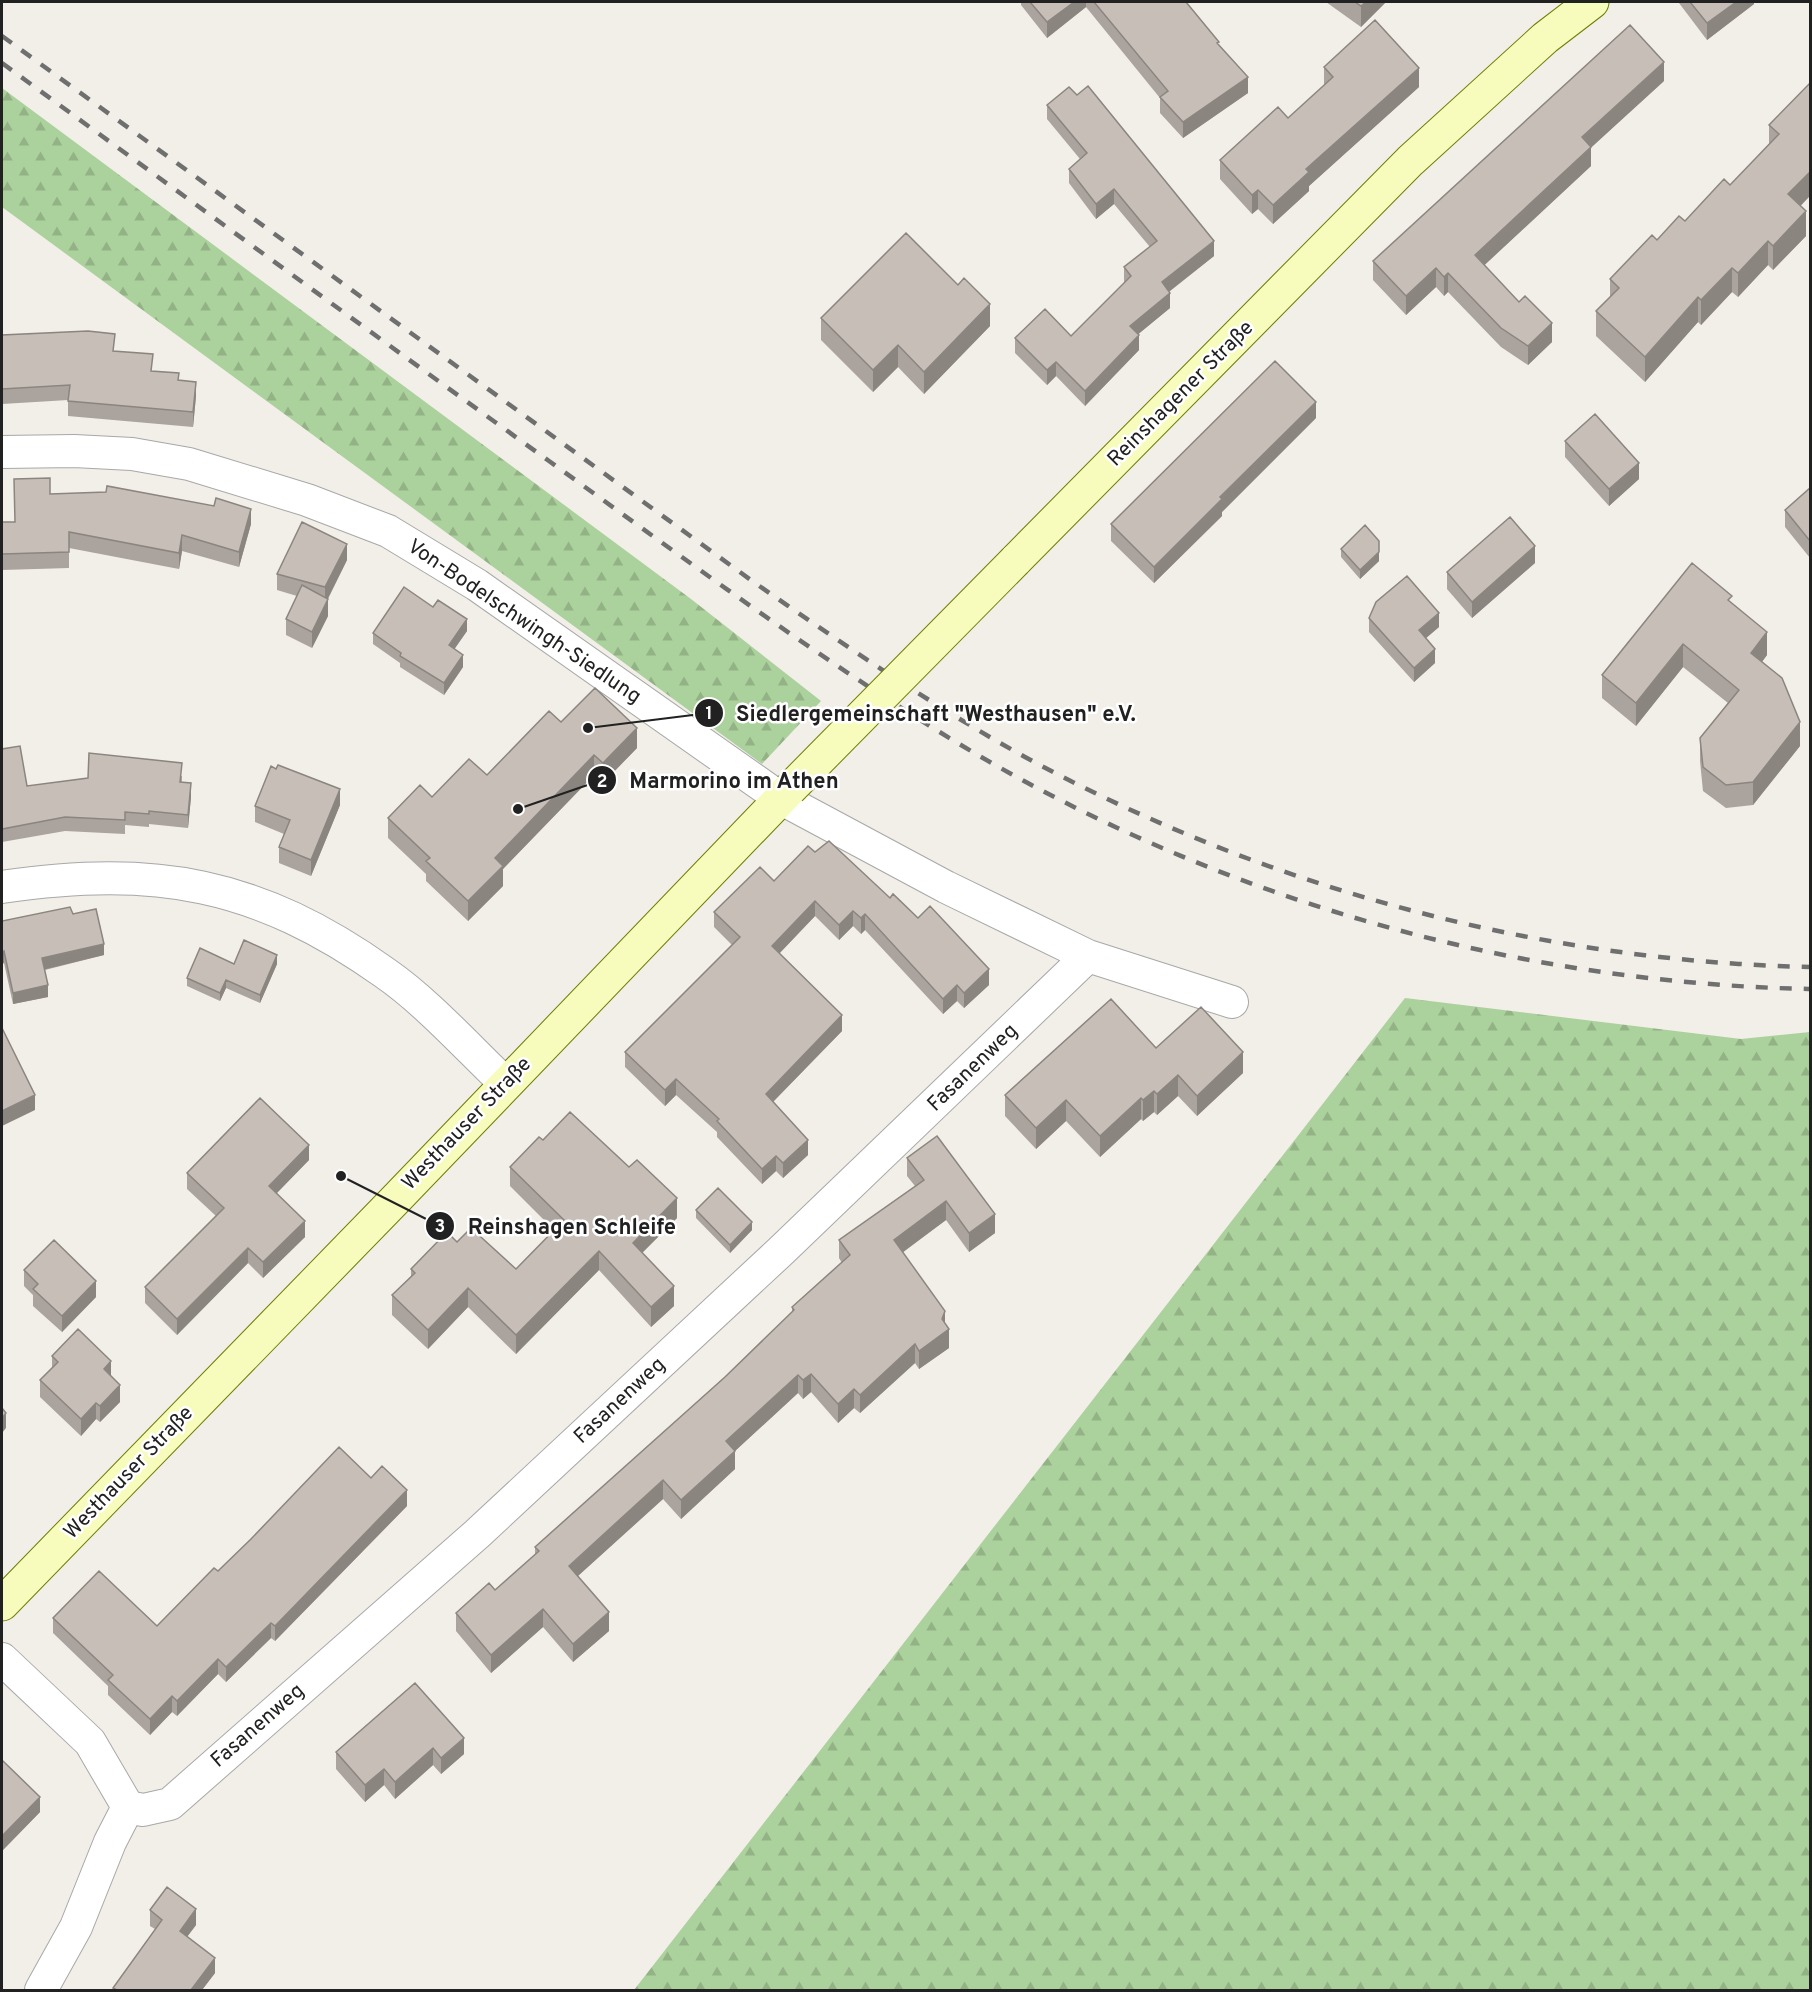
<svg xmlns="http://www.w3.org/2000/svg" width="1812" height="1992" font-family="Overpass,sans-serif">
  <style>
    .forest { fill: url(#forest-firs) }
    .lines { fill: none; stroke-linecap: round; stroke-linejoin: round }
    .street-casing { stroke: #a8a8a8; stroke-width: 34 }
    .secondary-casing { stroke: #6f7e03; stroke-width: 35 }
    .street { stroke: #fff; stroke-width: 32 }
    .secondary { stroke: #f7fbbc; stroke-width: 33 }
    .rail { stroke: #6f6f6f; stroke-width: 4.5; stroke-dasharray: 12 12; stroke-linecap: butt }
    .secondary-bridge-casing { stroke: #6f7e03; stroke-width: 35; stroke-linecap: butt }
    .secondary-bridge { stroke: #f7fbbc; stroke-width: 33 }
    .wall { fill: #aba39d }
    .shaded-wall { fill: #8b8580 }
    .building { fill: #c7beb7; stroke: #8b8580; stroke-width: 1.5 }
    .labels { text-anchor: middle; dominant-baseline: central; stroke-width: 5; stroke-linejoin: round; paint-order: stroke }
    .street-label { font-size: 21px; fill: #212121; stroke: #fff }
    .leader { fill: none; stroke: #212121; stroke-width: 2 }
    .callout-dot { fill: #212121; stroke: #fff; stroke-width: 2 }
    .mark-label { font-size: 18px; text-anchor: middle; font-weight: bold; fill: #fff }
    .callout-label { font-size: 22px; text-anchor: middle; font-weight: bold; fill: #212121; stroke: #fff; stroke-width: 5; stroke-linejoin: round; paint-order: stroke }
  </style>
  <defs>
    <pattern id="forest-firs" width="22" height="20" patternUnits="userSpaceOnUse" patternTransform="scale(1.5)"><rect width="22" height="20" fill="#abd19c"/><path d="M5 1l3.5 6h-7zM16 11l3.5 6h-7z" fill="#93b386"/></pattern>
  </defs>
  <rect width="100%" height="100%" fill="#f2eee8"/>
  <path class="forest" d="M2,88L691,599L821,701L762,764L2,207Z
    M1405,998L1741,1039L1810,1032V1990H634Z"/>
  <g class="lines">
    <defs>
      <path id="street" d="M2,452L74,451L132,454L189,464L307,500L388,531L477,585L780,798L946,887L1088,956L1232,1002
        M2,887C155,865 257,882 385,973C427,1002 468,1048 506,1084
        M2,1659L90,1742L128,1807L110,1842L76,1927L41,1990
        M128,1807L143,1810L170,1804L477,1534L782,1250L1088,956"/>
      <path id="secondary" d="M1015,561L1410,161L1545,38L1592,2
        M2,1604L396,1199L790,789"/>
    </defs>
    <use href="#street" class="street-casing"/>
    <use href="#secondary" class="secondary-casing"/>
    <use href="#street" class="street"/>
    <use href="#secondary" class="secondary"/>
    <path class="rail" d="M2,36L755,583C843,644 931,705 1025,757C1266,888 1537,961 1810,967
      M2,63C184,196 366,329 549,461C681,556 812,654 951,739C1209,896 1509,983 1810,989"/>
    <defs>
      <path id="secondary-bridge" d="M790,789L1015,561"/>
    </defs>
    <use href="#secondary-bridge" class="secondary-bridge-casing"/>
    <use href="#secondary-bridge" class="secondary-bridge"/>
  </g>
  <path class="wall" d="M1021,2H1186L1219,46L1248,93L1183,138L1160,113V98L1086,7L1047,38L1021,5Z
    M1326,2H1386L1361,27Z
    M1679,2H1754V4L1707,40L1679,3Z
    M1324,67L1419,87L1309,186V191L1273,224L1258,209L1252,214L1220,179V160L1288,118L1324,86Z
    M1664,81L1591,147V166L1484,265L1552,342L1528,365L1501,347L1448,292L1444,296L1436,287L1406,315L1373,280V261Z
    M1810,83L1800,206L1806,236L1773,270L1768,265L1738,297L1732,292L1701,325L1698,322L1645,382L1596,336V311L1610,297V279L1657,240L1685,221L1730,185L1769,144V125Z
    M1047,105L1214,256L1169,292L1170,308L1138,334L1139,350L1085,406L1056,376L1047,385L1015,353V338L1071,336L1124,283V267L1150,247L1114,204L1096,219L1069,183V169L1080,159L1047,119Z
    M821,318L990,326L924,394L898,367L873,392L821,340Z
    M2,335L115,351L152,371L179,380L196,396L193,427L68,416V400L2,404Z
    M1316,418L1222,512V516L1154,583L1111,541V524Z
    M1565,441L1639,479L1609,506L1565,457Z
    M1810,488V558L1785,527V510Z
    M50,494L251,524L239,567L182,551L179,569L69,548V568L2,570V522H14Z
    M1341,549L1379,561L1360,579L1341,557Z
    M347,560L328,599V616L312,648L286,635V619L297,596L277,590V574Z
    M1535,563L1472,618L1447,589V572Z
    M1732,603L1767,655L1762,662L1800,746L1753,805L1726,808L1703,791L1700,761V738L1728,703L1683,667L1636,726L1602,698V675Z
    M1369,618L1439,627L1426,638L1435,663L1414,682L1369,632Z
    M467,631L454,649L463,667L444,695L400,667V663L373,644V633Z
    M561,722L637,748L603,783L594,775L503,869V886L468,921L426,881V874L388,838V818L432,797L487,775Z
    M2,749L27,786L182,776V783L191,797L188,828L149,824V827L125,825V834L65,831L2,842Z
    M340,805L311,876L279,863V847L284,834L255,822V806Z
    M815,852L890,898L989,985L964,1008L957,1001L943,1014L865,930L861,934L853,926L839,940L815,916L779,954L842,1031L773,1102L808,1155L783,1178L776,1171L762,1184L717,1137V1132L676,1095L665,1106L625,1067V1052L732,945L714,927V912L774,881Z
    M73,914L104,955L45,970L48,997L13,1004L4,963L2,964V921Z
    M234,964H277L260,1003L226,988L220,1001L187,986V978Z
    M1156,1048L1243,1073L1197,1116L1178,1096L1157,1115L1154,1112L1143,1121L1141,1119L1100,1157L1066,1121L1036,1149L1005,1116V1095Z
    M543,1140L677,1218L642,1253L674,1306L651,1327L599,1270L516,1354L468,1307L428,1349L392,1315V1295L411,1276V1269L457,1242L516,1269L554,1230L510,1186V1167Z
    M907,1158L995,1233L969,1252L946,1220L902,1252L945,1324L949,1348L919,1369L915,1363L860,1413L854,1408L838,1423L811,1392L803,1399L798,1393L735,1451V1469L681,1519L663,1499L578,1576L609,1631L573,1662L543,1627L491,1673L456,1631V1613L495,1590L535,1555V1547L725,1377L792,1312V1307L842,1263L839,1258V1240L915,1186L907,1176Z
    M309,1160L277,1193L305,1237L263,1278L248,1263L177,1335L145,1303V1287L216,1216L187,1189V1173Z
    M696,1210L752,1230L730,1253L696,1218Z
    M24,1270L96,1297L62,1332L33,1306V1295L24,1286Z
    M52,1356L111,1376L120,1402L100,1422L96,1419L81,1436L40,1397V1380L52,1368Z
    M371,1478L407,1506L275,1641L271,1638L226,1682L218,1674L177,1716L172,1712L150,1735L108,1695V1686L53,1633V1618L157,1626L218,1571Z
    M415,1683L464,1754L441,1774L433,1765L395,1799L384,1785L365,1802L336,1769V1752Z
    M2,1762L40,1812L3,1850L2,1849Z
    M150,1910L196,1925L187,1937L215,1973L202,1990H113V1988L155,1929L150,1926Z"/>
  <path class="shaded-wall" d="M1074,2H1086V7L1047,38V22Z
    M1366,2H1386L1361,27V6Z
    M1736,2H1754V4L1707,40V23Z
    M1664,62V81L1582,156V137Z
    M1419,68V87L1309,186V191L1273,224V205L1306,169Z
    M1248,77V93L1183,138V122Z
    M1591,147V166L1475,274V255Z
    M1810,172V196L1788,219V194Z
    M1114,189V204L1096,219V204Z
    M1258,190V209L1252,214V195Z
    M1806,211V236L1773,270V246Z
    M1214,241V256L1162,297V282Z
    M1768,241V265L1738,297V273Z
    M1436,268V287L1406,315V296Z
    M1732,268V292L1701,325V300Z
    M1448,273V292L1444,296V277Z
    M1170,293V308L1130,341V326Z
    M1698,297V322L1645,382V357Z
    M990,304V326L924,394V372Z
    M1552,323V342L1528,365V346Z
    M1139,335V350L1085,406V391Z
    M898,345V367L873,392V370Z
    M1056,362V376L1047,385V370Z
    M196,382V396L193,427V412Z
    M1316,402V418L1222,512V516L1154,583V567L1220,497Z
    M1639,463V479L1609,506V489Z
    M251,509V524L239,567V552Z
    M182,535V551L179,569V553Z
    M347,544V560L325,604V587Z
    M1535,546V563L1472,618V602Z
    M1379,552V561L1360,579V570Z
    M328,599V616L312,648V632Z
    M1439,613V627L1419,644V630Z
    M467,619V631L449,657V645Z
    M1767,632V655L1751,676V653Z
    M1683,644V667L1636,726V703Z
    M1435,649V663L1414,682V668Z
    M463,655V667L444,695V683Z
    M1800,722V746L1753,805V782Z
    M637,728V748L603,783V763Z
    M594,755V775L503,869V886L468,921V901L495,858Z
    M191,783V797L188,828V815Z
    M340,789V805L311,876V860Z
    M815,901V916L772,961V946Z
    M853,911V926L839,940V925Z
    M865,914V930L861,934V918Z
    M104,944V955L42,970V958Z
    M4,951V963L2,964V953Z
    M277,955V964L260,1003V995Z
    M989,969V985L964,1008V993Z
    M226,980V988L220,1001V993Z
    M48,985V997L13,1004V993Z
    M957,985V1001L943,1014V999Z
    M842,1015V1031L766,1109V1094Z
    M1243,1052V1073L1197,1116V1096Z
    M1178,1075V1096L1157,1115V1094Z
    M676,1079V1095L665,1106V1090Z
    M1154,1091V1112L1143,1121V1100Z
    M35,1095V1110L2,1126V1111Z
    M1141,1098V1119L1100,1157V1136Z
    M1066,1100V1121L1036,1149V1128Z
    M808,1140V1155L783,1178V1163Z
    M309,1145V1160L269,1201V1186Z
    M776,1156V1171L762,1184V1169Z
    M677,1198V1218L633,1262V1243Z
    M946,1201V1220L894,1259V1240Z
    M995,1214V1233L969,1252V1233Z
    M305,1221V1237L263,1278V1262Z
    M752,1222V1230L730,1253V1245Z
    M248,1248V1263L177,1335V1319Z
    M599,1251V1270L516,1354V1335Z
    M96,1281V1297L62,1332V1316Z
    M674,1286V1306L651,1327V1307Z
    M468,1288V1307L428,1349V1330Z
    M945,1311V1330L949,1329V1348L919,1369V1351L942,1319Z
    M915,1344V1363L860,1413V1395Z
    M111,1361V1378L104,1369Z
    M811,1374V1392L803,1399V1380Z
    M798,1375V1393L735,1451V1469L681,1519V1500L726,1441Z
    M120,1385V1402L100,1422V1406Z
    M854,1389V1408L838,1423V1404Z
    M96,1403V1419L81,1436V1419Z
    M6,1413V1428L2,1433V1418Z
    M663,1480V1499L569,1584V1566Z
    M407,1490V1506L275,1641V1626Z
    M543,1609V1627L491,1673V1655Z
    M609,1612V1631L573,1662V1644Z
    M271,1623V1638L226,1682V1667Z
    M218,1659V1674L177,1716V1701Z
    M172,1696V1712L150,1735V1719Z
    M464,1738V1754L441,1774V1758Z
    M433,1748V1765L395,1799V1782Z
    M384,1769V1785L365,1802V1785Z
    M40,1797V1812L3,1850V1835Z
    M196,1909V1925L180,1946V1931Z
    M215,1958V1973L202,1990H191Z"/>
  <path class="building" d="M1030,2H1074L1047,22Z
    M1094,2H1186L1219,42L1217,43L1248,77L1183,122L1160,97L1168,91Z
    M1355,2H1366L1361,6Z
    M1690,2H1736L1707,23Z
    M1375,20L1419,68L1306,169L1309,172L1273,205L1258,190L1252,195L1220,160L1278,107L1288,118L1333,77L1324,67Z
    M1630,25L1664,62L1582,137L1591,147L1475,255L1519,302L1525,296L1552,323L1528,346L1501,328L1448,273L1444,277L1436,268L1406,296L1373,261Z
    M1810,83V172L1788,194L1806,211L1773,246L1768,241L1738,273L1732,268L1701,300L1698,297L1645,357L1596,311L1619,288L1610,279L1652,235L1657,240L1679,216L1685,221L1724,179L1730,185L1779,134L1769,125Z
    M1088,86L1214,241L1162,282L1170,293L1130,326L1139,335L1085,391L1056,362L1047,370L1015,338L1045,309L1071,336L1131,276L1124,267L1157,241L1114,189L1096,204L1069,169L1087,153L1047,105L1069,87L1077,95Z
    M906,233L958,285L964,278L990,304L924,372L898,345L873,370L821,318Z
    M88,331L115,334L113,351L153,354L151,371L179,373L178,380L196,382L193,412L68,401L70,385L2,389V335Z
    M1275,361L1316,402L1220,497L1222,499L1154,567L1111,524Z
    M1595,414L1639,463L1609,489L1565,441Z
    M50,478V494L106,492L107,486L214,506L216,498L251,509L239,552L182,535L179,553L69,532V552L2,554V522H15L14,479Z
    M1810,488V541L1785,510Z
    M1510,517L1535,546L1472,602L1447,572Z
    M302,522L347,544L325,587L277,574Z
    M1365,525L1379,541V552L1360,570L1341,549Z
    M1692,563L1732,596L1728,600L1767,632L1751,653L1782,678L1800,722L1753,782L1726,785L1703,767L1700,738L1739,690L1683,644L1636,703L1602,675Z
    M1407,576L1439,613L1419,630L1435,649L1414,668L1369,618L1376,602Z
    M302,585L328,599L312,632L286,619Z
    M404,587L433,607L438,600L467,619L449,645L463,655L444,683L400,656L401,653L373,633Z
    M595,688L637,728L603,763L594,755L495,858L503,866L468,901L426,861L430,858L388,818L420,785L432,797L469,759L487,775L549,711L561,722Z
    M20,746L27,786L88,778L89,753L182,763L180,782L191,783L188,815L149,811V814L125,812V820L65,817L2,829V749Z
    M278,765L340,789L311,860L279,847L290,820L255,806L271,766L276,769Z
    M829,841L890,898L893,894L918,918L930,906L989,969L964,993L957,985L943,999L865,914L861,918L853,911L839,925L815,901L772,946L842,1015L766,1094L808,1140L783,1163L776,1156L762,1169L717,1121L719,1119L676,1079L665,1090L625,1052L740,937L714,912L760,867L774,881L808,846L815,852Z
    M70,907L73,914L96,909L104,944L42,958L48,985L13,993L4,951L2,953V921Z
    M244,940L277,955L260,995L226,980L220,993L187,978L200,948L234,964Z
    M1111,999L1156,1048L1201,1007L1243,1052L1197,1096L1178,1075L1157,1094L1154,1091L1143,1100L1141,1098L1100,1136L1066,1100L1036,1128L1005,1095Z
    M2,1028L35,1095L2,1111Z
    M260,1098L309,1145L269,1186L305,1221L263,1262L248,1248L177,1319L145,1287L224,1208L187,1173Z
    M570,1112L629,1167L637,1160L677,1198L633,1243L674,1286L651,1307L599,1251L516,1335L468,1288L428,1330L392,1295L415,1273L411,1269L447,1232L457,1242L471,1228L516,1269L564,1220L510,1167L539,1137L543,1140Z
    M937,1136L995,1214L969,1233L946,1201L894,1240L945,1311L942,1319L949,1329L919,1351L915,1344L860,1395L854,1389L838,1404L811,1374L803,1380L798,1375L726,1441L735,1451L681,1500L663,1480L569,1566L609,1612L573,1644L543,1609L491,1655L456,1613L489,1583L495,1590L539,1551L535,1547L725,1377L794,1310L792,1307L850,1255L839,1240L924,1180L907,1158Z
    M718,1188L752,1222L730,1245L696,1210Z
    M54,1240L96,1281L62,1316L33,1289L38,1284L24,1270Z
    M78,1329L111,1361L104,1369L120,1385L100,1406L96,1403L81,1419L40,1380L58,1362L52,1356Z
    M2,1408L6,1413L2,1418Z
    M339,1447L371,1478L382,1466L407,1490L275,1626L271,1623L226,1667L218,1659L177,1701L172,1696L150,1719L108,1680L113,1675L53,1618L99,1571L157,1626L214,1568L218,1571L251,1539Z
    M415,1683L464,1738L441,1758L433,1748L395,1782L384,1769L365,1785L336,1752Z
    M3,1761L40,1797L3,1835L2,1834V1762Z
    M167,1887L196,1909L180,1931L215,1958L191,1990H117L113,1988L162,1920L150,1910Z"/>
  <g class="labels">
    <g class="street-label">
      <text transform="translate(1181 394) rotate(-45)">Reinshagener Straße</text>
      <text transform="translate(524 622) rotate(34)">Von-Bodelschwingh-Siedlung</text>
      <text transform="translate(973 1068) rotate(-44)">Fasanenweg</text>
      <text transform="translate(467 1124) rotate(-46)">Westhauser Straße</text>
      <text transform="translate(620 1401) rotate(-43)">Fasanenweg</text>
      <text transform="translate(129 1473) rotate(-46)">Westhauser Straße</text>
      <text transform="translate(258 1726) rotate(-41)">Fasanenweg</text>
    </g>
  </g>
  <path class="leader" d="M588 728L709 713M518 809L602 780M341 1176L440 1226"/>
  <g class="callout-dot">
    <circle cx="588" cy="728" r="6"/>
    <circle cx="518" cy="809" r="6"/>
    <circle cx="341" cy="1176" r="6"/>
    <circle cx="709" cy="713" r="15"/>
    <circle cx="602" cy="780" r="15"/>
    <circle cx="440" cy="1226" r="15"/>
  </g>
  <g class="mark-label">
    <text x="709" y="719">1</text>
    <text x="602" y="787">2</text>
    <text x="440" y="1232">3</text>
  </g>
  <g class="callout-label">
    <text x="936" y="721">Siedlergemeinschaft "Westhausen" e.V.</text>
    <text x="734" y="788">Marmorino im Athen</text>
    <text x="572" y="1234">Reinshagen Schleife</text>
  </g>
  <rect width="1812" height="1992" fill="none" stroke="#212121" stroke-width="6"/>
</svg>
